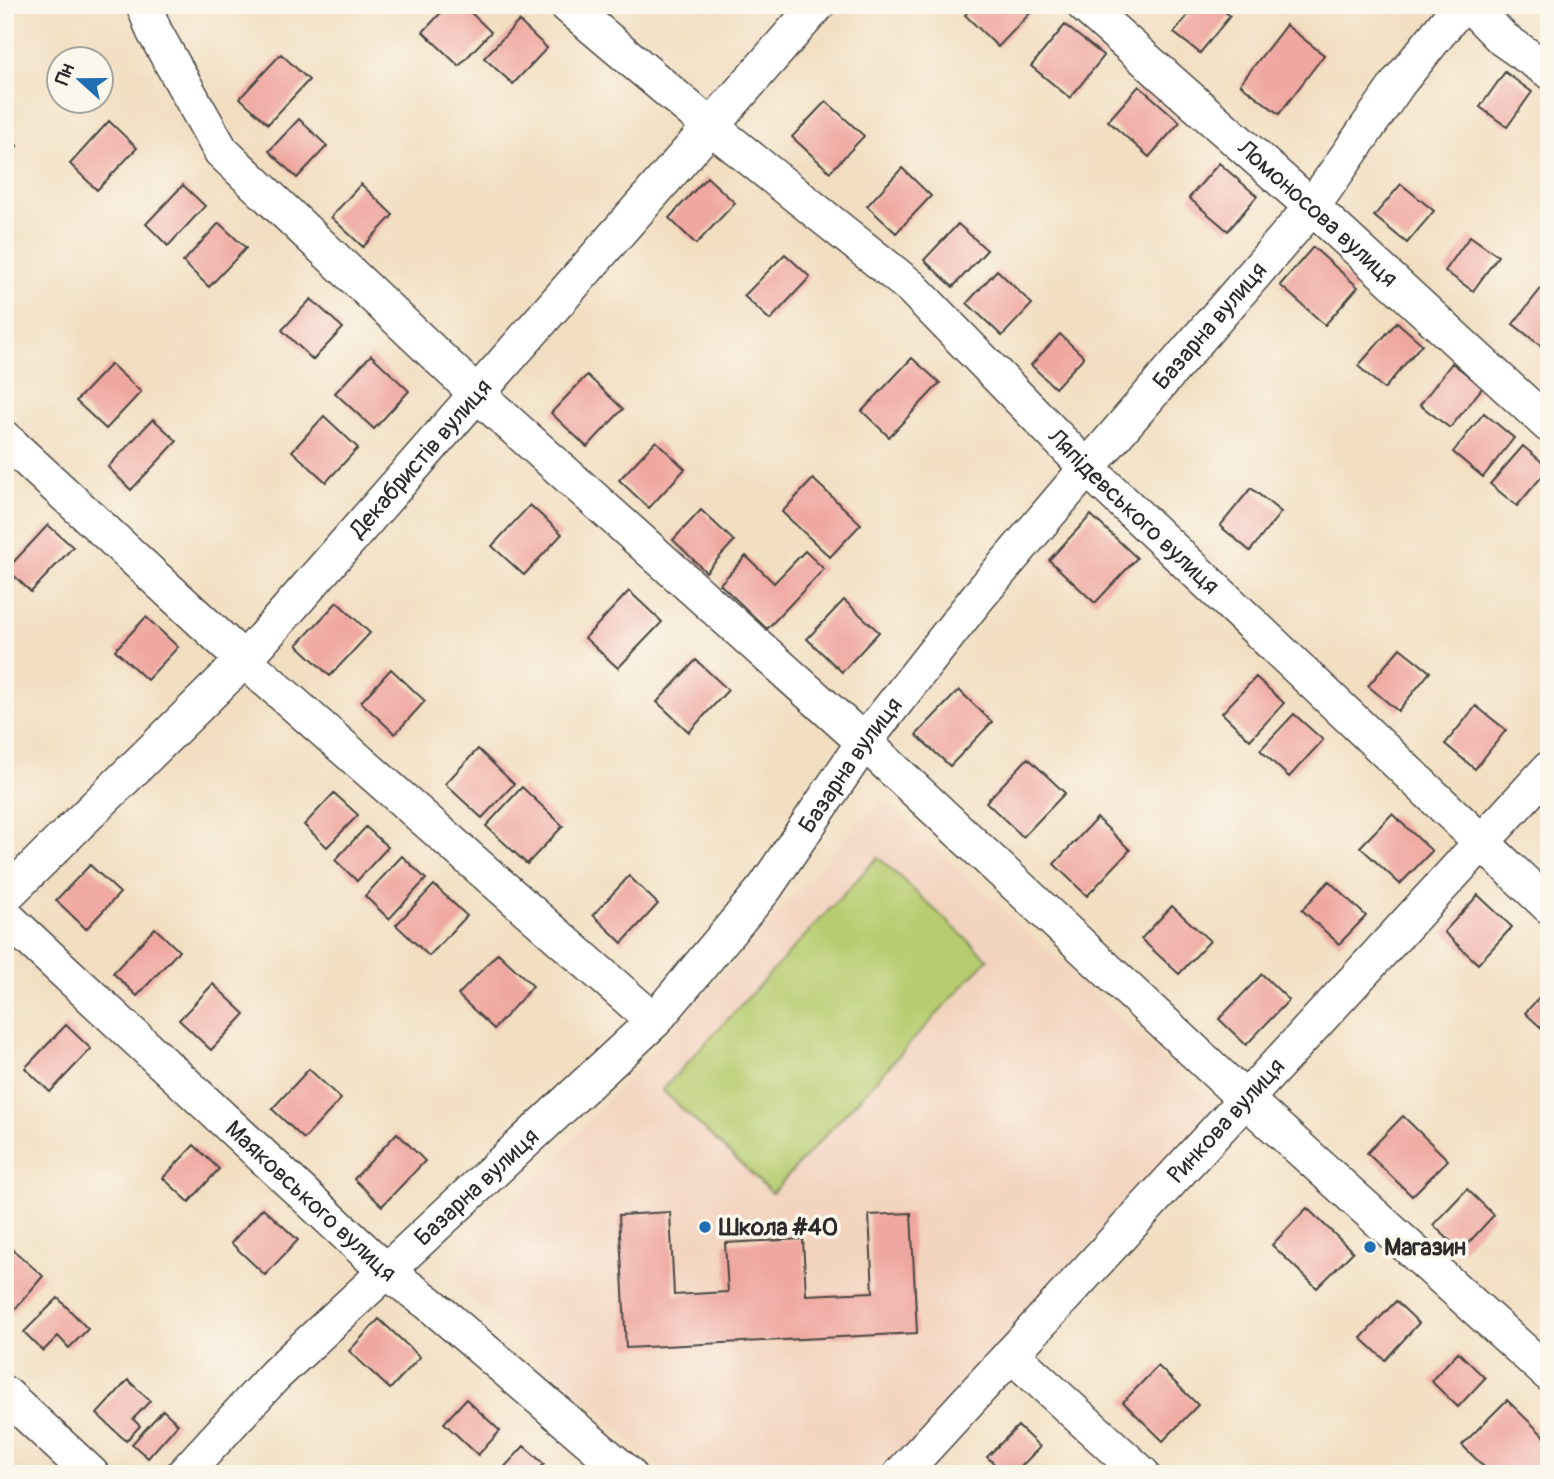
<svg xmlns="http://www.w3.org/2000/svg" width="1554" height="1479" font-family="Pangolin,sans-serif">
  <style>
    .built { fill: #f3d4bf }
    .green { fill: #b7cc70; stroke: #717c4e; stroke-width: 2 }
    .building { fill: #efa8a1 }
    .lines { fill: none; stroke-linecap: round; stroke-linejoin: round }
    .minor-casing { stroke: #494642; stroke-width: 38 }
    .minor { stroke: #fff; stroke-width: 35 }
    .poi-dot { fill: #1f6fb2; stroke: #fbf7ec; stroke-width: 2.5 }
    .labels { text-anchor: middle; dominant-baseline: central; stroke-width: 7; stroke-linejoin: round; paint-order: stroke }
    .street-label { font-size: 24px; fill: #2b2b2b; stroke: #fbf7ec }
    .poi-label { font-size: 24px; font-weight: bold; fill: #2b2b2b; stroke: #fbf7ec; text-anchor: start }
  </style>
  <rect width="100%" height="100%" fill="#fbf7ec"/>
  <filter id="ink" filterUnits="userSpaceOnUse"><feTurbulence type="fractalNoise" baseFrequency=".0143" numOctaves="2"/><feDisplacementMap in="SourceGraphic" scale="14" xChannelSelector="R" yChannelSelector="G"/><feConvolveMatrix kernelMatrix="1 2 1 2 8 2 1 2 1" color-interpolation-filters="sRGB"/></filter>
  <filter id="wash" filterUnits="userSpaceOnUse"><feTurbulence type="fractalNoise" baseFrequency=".00686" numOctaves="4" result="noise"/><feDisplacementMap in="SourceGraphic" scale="28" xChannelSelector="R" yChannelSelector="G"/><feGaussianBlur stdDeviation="1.57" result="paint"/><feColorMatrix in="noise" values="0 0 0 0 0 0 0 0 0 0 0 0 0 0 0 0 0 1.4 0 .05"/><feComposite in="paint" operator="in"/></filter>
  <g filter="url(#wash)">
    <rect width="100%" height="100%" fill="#f2dec1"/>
    <path class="built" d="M882,798L1215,1106L884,1474H668L448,1276Z"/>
    <path class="green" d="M878,857L988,959L772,1193L662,1090Z"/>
    <g id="blocks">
      <path class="building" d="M448,5H463L491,32L459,66L423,32Z
        M974,5H1032L1035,8L998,47L965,15Z
        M1196,5H1216L1230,16L1200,53L1174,33Z
        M519,21L547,48L513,84L484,58Z
        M1065,25L1104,56L1070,98L1031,66Z
        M1286,25L1324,55L1279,114L1240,84Z
        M281,54L309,80L268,124L240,98Z
        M1505,72L1532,92L1507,127L1480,107Z
        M1139,86L1180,122L1149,157L1108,121Z
        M826,101L864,136L830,172L792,137Z
        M299,119L327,146L297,178L269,151Z
        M109,121L137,148L97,190L70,164Z
        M5,135L17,146L5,159Z
        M1219,163L1257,196L1228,231L1189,198Z
        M902,168L931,196L896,233L867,206Z
        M707,177L735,203L696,244L669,218Z
        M361,184L393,215L363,247L331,217Z
        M1401,184L1434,211L1407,243L1374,216Z
        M183,185L205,206L168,246L146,224Z
        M219,223L246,248L209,287L183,262Z
        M958,224L987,250L953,287L924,260Z
        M1470,236L1498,256L1473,291L1445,271Z
        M1313,247L1358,287L1325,325L1280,285Z
        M785,254L810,277L770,320L744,296Z
        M997,270L1032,304L1002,336L967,303Z
        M1544,285L1549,289V346L1546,350L1513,324Z
        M311,299L343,328L313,360L282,330Z
        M1397,322L1422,344L1384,389L1358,366Z
        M1060,334L1084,357L1055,388L1031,365Z
        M371,355L409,391L374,429L335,393Z
        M912,358L940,383L889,437L862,411Z
        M1452,363L1483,387L1450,428L1420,405Z
        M111,364L141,392L106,429L76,401Z
        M587,375L623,409L587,447L551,413Z
        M1484,413L1514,438L1483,477L1453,452Z
        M324,416L358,448L326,482L292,451Z
        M153,419L177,441L131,490L108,467Z
        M656,441L685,469L649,508L619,480Z
        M1523,446L1549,468L1517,506L1490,484Z
        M813,479L861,524L830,557L782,512Z
        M1251,488L1281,512L1250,551L1220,526Z
        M530,505L562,534L524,575L492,546Z
        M701,510L734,541L706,572L673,540Z
        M1091,515L1137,558L1095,603L1049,560Z
        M48,525L73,547L31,592L7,569Z
        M805,551L824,569L767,629L720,584L746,556L774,583Z
        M629,591L662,622L618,668L585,638Z
        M844,600L879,632L842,672L807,639Z
        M337,602L370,633L330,676L297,645Z
        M146,617L178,647L147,680L115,650Z
        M1400,648L1430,672L1398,711L1368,686Z
        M696,660L728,690L689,732L657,702Z
        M391,669L425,701L395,734L361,702Z
        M1256,677L1284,703L1250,740L1222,713Z
        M959,690L992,722L950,766L916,735Z
        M1476,706L1506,730L1475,769L1445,744Z
        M1294,714L1323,740L1289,777L1260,750Z
        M478,749L514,784L482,818L445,784Z
        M1028,758L1065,793L1023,837L986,802Z
        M522,787L563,826L527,864L486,826Z
        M334,793L358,815L327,847L304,825Z
        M1392,814L1432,851L1400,884L1360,847Z
        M1097,818L1130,850L1087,896L1054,864Z
        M366,827L388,847L357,881L335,860Z
        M402,856L426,879L389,919L365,896Z
        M90,865L120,893L86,929L56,900Z
        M629,876L658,904L622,943L593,915Z
        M1329,881L1366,916L1339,944L1302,910Z
        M434,885L467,916L429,956L396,925Z
        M1478,895L1512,927L1478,964L1444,932Z
        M1172,906L1210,941L1179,974L1141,939Z
        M155,928L179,951L137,996L113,973Z
        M498,953L533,986L494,1029L458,995Z
        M1262,974L1289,1000L1246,1045L1219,1019Z
        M213,984L245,1014L211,1050L179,1020Z
        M1549,987V1035L1525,1013Z
        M66,1025L91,1049L50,1092L25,1068Z
        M309,1069L341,1099L304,1139L272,1109Z
        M1403,1116L1448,1160L1412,1196L1367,1153Z
        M397,1133L425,1161L382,1206L354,1179Z
        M194,1145L219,1169L189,1202L163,1178Z
        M1467,1189L1494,1215L1461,1251L1433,1225Z
        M263,1208L298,1240L265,1275L231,1243Z
        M1307,1208L1353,1252L1317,1288L1272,1245Z
        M670,1212L674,1295L728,1292L725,1243L803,1239L806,1295L873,1292L869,1215L911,1213L917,1333L626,1348L619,1215Z
        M5,1243L43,1276L5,1321Z
        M58,1298L88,1329L69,1348L58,1336L43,1351L24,1332Z
        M1396,1301L1419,1323L1385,1360L1361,1338Z
        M379,1319L420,1357L390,1389L349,1351Z
        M1458,1352L1485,1378L1458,1407L1431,1381Z
        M1158,1366L1198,1405L1163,1441L1123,1402Z
        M128,1380L150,1401L133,1419L140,1426L126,1441L97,1414Z
        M466,1399L500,1431L478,1455L444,1423Z
        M1507,1400L1549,1441V1474H1491L1462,1445Z
        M163,1410L178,1424L148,1458L132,1444Z
        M1018,1426L1040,1447L1014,1474H1005L987,1457Z
        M524,1446L544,1464L535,1474H498Z"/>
    </g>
  </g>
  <g filter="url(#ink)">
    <use href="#blocks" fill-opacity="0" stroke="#494642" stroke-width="2"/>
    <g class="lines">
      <defs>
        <g id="minor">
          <path d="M144,5L154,31L221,151L477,394L864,742L1245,1099L1549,1374"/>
          <path id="s1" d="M567,5L710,126L911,287L1087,468L1549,906"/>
          <path id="s2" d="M1084,5L1312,207L1549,425"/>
          <path d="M1470,5L1503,39L1549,71"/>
          <path d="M5,439L244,660L654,1021"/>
          <path id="s3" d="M5,896L244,660L817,5"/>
          <path id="s4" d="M5,916L386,1271L429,1303L628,1474"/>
          <path d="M1011,1354L1142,1474"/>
          <path d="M5,1394L91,1474"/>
          <path id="s5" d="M184,1474L275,1375L654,1021L765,888L864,742L977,598L1087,468L1312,207L1399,82L1461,5"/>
          <path id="s6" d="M901,1474L1549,769"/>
        </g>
      </defs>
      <use href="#minor" class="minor-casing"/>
      <use href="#minor" class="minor"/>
    </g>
  </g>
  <g class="poi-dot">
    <circle cx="705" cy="1227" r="7"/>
    <circle cx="1370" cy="1247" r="7"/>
  </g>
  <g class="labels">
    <g class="street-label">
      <text stroke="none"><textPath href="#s2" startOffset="313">Ломоносова вулиця</textPath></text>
      <text stroke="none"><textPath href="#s5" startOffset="1544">Базарна вулиця</textPath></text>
      <text stroke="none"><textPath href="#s3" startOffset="604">Декабристів вулиця</textPath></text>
      <text stroke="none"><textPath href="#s1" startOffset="761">Ляпідевського вулиця</textPath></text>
      <text stroke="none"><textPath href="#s5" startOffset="976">Базарна вулиця</textPath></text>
      <text stroke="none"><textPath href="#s6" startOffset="480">Ринкова вулиця</textPath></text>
      <text stroke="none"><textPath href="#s5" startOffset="410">Базарна вулиця</textPath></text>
      <text stroke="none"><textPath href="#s4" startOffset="418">Маяковського вулиця</textPath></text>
    </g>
    <g class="poi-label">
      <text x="719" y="1227">Школа #40</text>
      <text x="1384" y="1247">Магазин</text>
    </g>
  </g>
  <rect width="1554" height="1479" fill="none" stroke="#fbf7ec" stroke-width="28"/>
  <g transform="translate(80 80) rotate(291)"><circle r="33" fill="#fbf7ec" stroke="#a8a59f" stroke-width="2"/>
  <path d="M0-5L12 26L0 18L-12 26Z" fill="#1f6fb2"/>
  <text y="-10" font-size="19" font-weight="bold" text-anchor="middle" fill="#2b2b2b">Пн</text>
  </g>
</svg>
